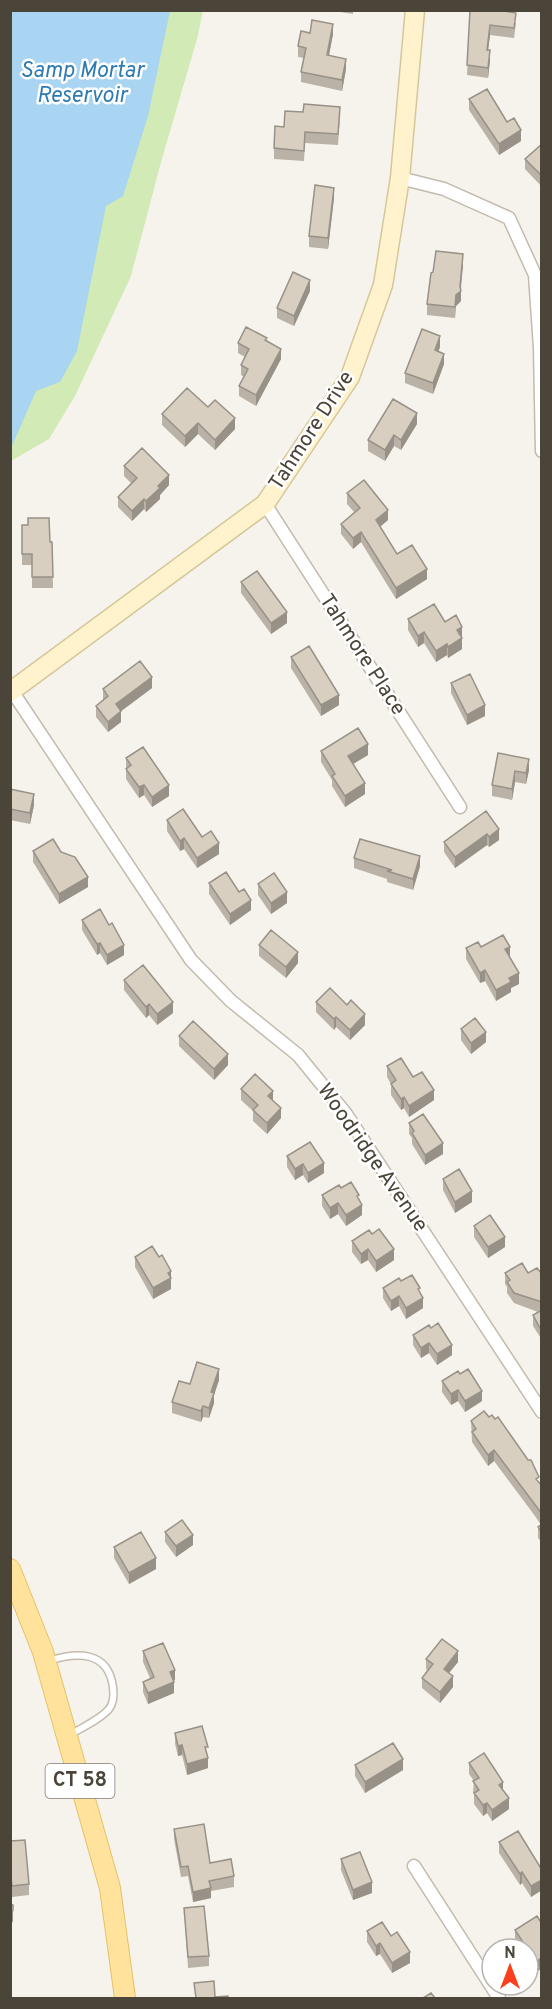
<svg xmlns="http://www.w3.org/2000/svg" width="552" height="2009" font-family="Overpass,sans-serif">
  <style>
    .green { fill: #d2eab5 }
    .water { fill: #a9d4f2 }
    .lines { fill: none; stroke-linecap: round; stroke-linejoin: round }
    .lane-casing { stroke: #c2bbae; stroke-width: 9 }
    .street-casing { stroke: #c2bbae; stroke-width: 15 }
    .secondary-casing { stroke: #d6c79b; stroke-width: 21 }
    .primary-casing { stroke: #e6c16a; stroke-width: 22 }
    .lane { stroke: #fff; stroke-width: 6 }
    .street { stroke: #fff; stroke-width: 12 }
    .secondary { stroke: #fff3cd; stroke-width: 18 }
    .primary { stroke: #ffe39c; stroke-width: 20 }
    .wall { fill: #bab2a6 }
    .shaded-wall { fill: #979187 }
    .building { fill: #d8cfc1; stroke: #979187; stroke-width: 1.5 }
    .labels { text-anchor: middle; dominant-baseline: central; stroke-width: 5; stroke-linejoin: round; paint-order: stroke }
    .shield { fill: #fff; stroke: #817c74; stroke-width: 1.5 }
    .shield-label { font-size: 20px; font-weight: bold; fill: #4b4439 }
    .street-label { font-size: 21px; fill: #4b4439; stroke: #fff }
    .water-label { font-size: 22px; font-style: italic; fill: #2e7ab2; stroke: #fff }
  </style>
  <rect width="100%" height="100%" fill="#f6f3ec"/>
  <path class="green" d="M11,11H203L197,39L161,162L131,276L75,396L49,439L11,461Z"/>
  <path class="water" d="M11,10L170,11L148,116L123,196L106,206L77,351L60,382L36,391L11,448Z"/>
  <g class="lines">
    <defs>
      <path id="lane" d="M48,1661C76,1652 108,1650 113,1687C114,1695 114,1703 109,1709C100,1720 82,1727 70,1735"/>
      <path id="street" d="M400,178L444,189L509,218L535,275L540,348L542,451
        M265,504L460,807
        M12,691L191,960L231,1001L298,1055L346,1114L542,1412
        M414,1866L499,1998"/>
      <path id="secondary" d="M10,692L265,504L350,377L383,285L400,178L415,10"/>
      <path id="primary" d="M10,1569L43,1652L110,1888L125,1998"/>
    </defs>
    <use href="#lane" class="lane-casing"/>
    <use href="#street" class="street-casing"/>
    <use href="#secondary" class="secondary-casing"/>
    <use href="#primary" class="primary-casing"/>
    <use href="#lane" class="lane"/>
    <use href="#street" class="street"/>
    <use href="#secondary" class="secondary"/>
    <use href="#primary" class="primary"/>
  </g>
  <path class="wall" d="M334,10H353V14L334,11Z
    M470,10L516,23L514,38L490,35L488,50L490,60L488,78L467,75Z
    M310,33L333,34L329,55L346,69L342,91L301,82V72L304,58L298,57V46Z
    M469,99L507,122L521,141L499,155L469,110Z
    M340,117L338,145L305,143L304,161L274,159V148L284,127Z
    M542,144V187L525,169V159Z
    M334,198L328,249L309,247V236Z
    M463,265L461,289V301L456,306L455,318L427,315V304Z
    M310,291L294,326L277,318V308Z
    M267,341L281,359L256,406L239,396V386L244,377L241,375V365L245,357L238,353V343Z
    M440,347L438,352L444,364L433,394L405,383V373Z
    M208,407L235,429L215,450L198,434L185,447L162,425V414Z
    M417,424L401,450L394,446L385,461L368,451V440Z
    M124,466L169,485L160,495V499L146,512L144,509L132,521L118,507V497L131,483L124,476Z
    M347,493L388,520L380,527L397,554L427,579L396,599L361,542L353,549L341,534V524L354,512L347,504Z
    M22,525L50,542H52L53,588H32V565H22Z
    M241,582L287,623L271,634L241,593Z
    M408,619L445,622L462,637V649L448,658L447,655L436,662L424,643L418,647L408,630Z
    M291,657L339,705L321,716L291,668Z
    M451,683L485,716L467,725L451,693Z
    M152,688L121,711V722L108,732L96,717V706L103,700V689Z
    M321,751L368,755L353,764L365,794L345,807L332,786V780L321,762Z
    M498,753L529,770L526,784L515,782L512,800L492,796V785Z
    M126,758L169,796L152,807L144,795L139,798L126,779Z
    M10,789L34,805L30,824L10,820Z
    M486,811L499,840L489,847L487,845L455,868L444,852V842Z
    M167,820L202,837L219,854L197,868L184,849L180,851L167,831Z
    M33,851L61,852L88,887L59,904L33,862Z
    M354,858L420,866L413,890L387,882V879L354,868Z
    M209,883L251,910L230,925L209,894Z
    M258,884L287,903L271,914L258,895Z
    M82,920L124,955L107,965L100,953L97,955L82,930Z
    M259,945L298,963L286,978L259,956Z
    M481,947L510,957L519,984L511,988V992L496,1001L485,981L480,983L466,959V948Z
    M124,980L173,1013L157,1025L149,1015L146,1018L124,990Z
    M316,1002L365,1025L350,1040L336,1027L334,1030L316,1012Z
    M461,1029L486,1042L471,1054L461,1040Z
    M179,1036L228,1065L214,1080L179,1046Z
    M387,1066L413,1077L434,1100L409,1117L404,1108L401,1110L391,1095V1084L387,1077Z
    M241,1089L273,1101L281,1118L267,1134L253,1121V1111L241,1100Z
    M409,1123L443,1154L425,1165L412,1144V1138L409,1134Z
    M287,1156L324,1173L308,1183L303,1175L295,1180L287,1167Z
    M443,1179L472,1202L455,1213L443,1190Z
    M341,1188L359,1200L362,1215L346,1226L338,1214L330,1219L322,1206V1195Z
    M474,1226L505,1247L488,1258L474,1237Z
    M372,1234L394,1260L376,1272L368,1260L361,1264L352,1252V1241Z
    M135,1257L171,1277V1289L153,1299L135,1267Z
    M505,1273H528L542,1274V1340L533,1326V1315L538,1312L514,1303L507,1293V1287L505,1284Z
    M401,1281L423,1308L406,1319L399,1306L391,1311L383,1298V1288Z
    M413,1335L452,1355L437,1365L429,1353L421,1358L413,1345Z
    M219,1380L214,1395V1403L209,1418L203,1417L201,1422L172,1413V1402L190,1384Z
    M442,1381L482,1401L465,1412L458,1401L451,1405L442,1392Z
    M471,1421L542,1486V1543L538,1538V1527L541,1525L535,1516L494,1461L488,1466L472,1442Z
    M165,1532L193,1545L176,1557L165,1542Z
    M114,1547L156,1569L129,1584L114,1558Z
    M143,1651L175,1680L173,1681L174,1693L148,1704L143,1692V1682L150,1678L143,1662Z
    M426,1659L458,1662L449,1673L453,1687L440,1703L422,1688V1678L427,1670L426,1669Z
    M175,1733L208,1756V1768L187,1775L182,1755L178,1756L175,1744Z
    M469,1763L503,1791L509,1809L492,1821L487,1813L483,1816L474,1804V1794L473,1792L474,1781L469,1774Z
    M355,1765L403,1770L365,1793L355,1776Z
    M174,1829L210,1863L234,1876V1887L211,1891V1898L193,1902L188,1876L181,1877L174,1839Z
    M10,1841L29,1884V1895L12,1897L10,1881Z
    M499,1842L542,1870V1890L531,1897L522,1883L520,1885L499,1853Z
    M341,1859L372,1893L353,1900L341,1870Z
    M184,1908L209,1956V1966L188,1968Z
    M542,1924V1970L541,1969L536,1972L528,1961V1949H520L515,1941V1930Z
    M367,1931L391,1936L410,1963L392,1973L380,1954L376,1956L367,1942Z"/>
  <path class="shaded-wall" d="M333,24V34L327,66V55Z
    M490,25V35L487,60V50Z
    M490,50V60L488,78V68Z
    M346,59V69L342,91V80Z
    M521,130V141L499,155V144Z
    M334,188V198L328,249V238Z
    M463,254V265L460,292L461,291V301L456,306L455,318L456,295L460,287Z
    M310,280V291L294,326V316Z
    M440,336V347L435,361V350Z
    M281,349V359L256,406V395Z
    M444,354V364L433,394V383Z
    M417,413V424L401,450V440Z
    M235,418V429L215,450V440Z
    M198,423V434L185,447V436Z
    M394,435V446L385,461V450Z
    M169,475V485L160,495V499L146,512V501L158,486Z
    M144,499V509L132,521V511Z
    M388,510V520L376,530V520Z
    M361,532V542L353,549V538Z
    M427,569V579L396,599V588Z
    M287,612V623L271,634V623Z
    M462,627V637L457,641V630Z
    M424,632V643L418,647V636Z
    M462,638V649L448,658V647Z
    M447,644V655L436,662V651Z
    M152,677V688L116,715V704Z
    M339,695V705L321,716V705Z
    M485,705V716L467,725V715Z
    M121,711V722L108,732V722Z
    M368,744V755L348,767V756Z
    M529,759V770L526,784V773Z
    M515,771V782L512,800V789Z
    M365,783V794L345,807V796Z
    M144,785V795L139,798V787Z
    M169,785V796L152,807V797Z
    M34,794V805L30,824V813Z
    M499,829V840L489,847V837Z
    M487,834V845L455,868V857Z
    M184,838V849L180,851V841Z
    M219,843V854L197,868V858Z
    M420,856V866L413,890V879Z
    M88,877V887L59,904V894Z
    M287,892V903L271,914V903Z
    M251,900V910L230,925V914Z
    M100,943V953L97,955V944Z
    M124,945V955L107,965V955Z
    M510,947V957L505,949Z
    M298,952V963L286,978V967Z
    M485,970V981L480,983V973Z
    M519,973V984L511,988V992L496,1001V990L509,978Z
    M173,1002V1013L157,1025V1014Z
    M149,1004V1015L146,1018V1007Z
    M365,1014V1025L350,1040V1030Z
    M336,1017V1027L334,1030V1019Z
    M486,1032V1042L471,1054V1043Z
    M228,1054V1065L214,1080V1069Z
    M434,1090V1100L409,1117V1106Z
    M273,1091V1101L268,1096Z
    M404,1097V1108L401,1110V1099Z
    M281,1108V1118L267,1134V1123Z
    M443,1143V1154L425,1165V1155Z
    M324,1163V1173L308,1183V1173Z
    M303,1164V1175L295,1180V1169Z
    M472,1191V1202L455,1213V1202Z
    M338,1203V1214L330,1219V1208Z
    M362,1205V1215L346,1226V1215Z
    M505,1237V1247L488,1258V1247Z
    M368,1249V1260L361,1264V1254Z
    M394,1249V1260L376,1272V1261Z
    M171,1271V1289L153,1299V1288Z
    M399,1296V1306L391,1311V1301Z
    M423,1298V1308L406,1319V1308Z
    M429,1343V1353L421,1358V1348Z
    M452,1345V1355L437,1365V1354Z
    M219,1369V1380L214,1395V1403L209,1418V1408L211,1392Z
    M458,1390V1401L451,1405V1394Z
    M482,1391V1401L465,1412V1401Z
    M203,1406V1417L201,1422V1411Z
    M494,1450V1461L488,1466V1455Z
    M193,1535V1545L176,1557V1546Z
    M156,1558V1569L129,1584V1573Z
    M458,1651V1662L444,1679V1669Z
    M175,1670V1680L170,1682V1672Z
    M453,1676V1687L440,1703V1692Z
    M174,1682V1693L148,1704V1693Z
    M182,1745V1755L178,1756V1746Z
    M208,1758V1768L187,1775V1764Z
    M403,1759V1770L365,1793V1782Z
    M503,1782V1793L499,1785Z
    M509,1798V1809L492,1821V1810Z
    M487,1803V1813L483,1816V1805Z
    M522,1872V1883L520,1885V1874Z
    M542,1880V1890L531,1897V1886Z
    M372,1882V1893L353,1900V1890Z
    M211,1888V1898L193,1902V1892Z
    M13,1910V1921L10,1927V1917Z
    M380,1943V1954L376,1956V1946Z
    M410,1952V1963L392,1973V1963Z
    M541,1958V1969L536,1972V1962Z"/>
  <path class="building" d="M470,10H498L516,13L514,28L490,25L487,50H490L488,68L467,65Z
    M312,20L333,24L327,55L346,59L342,80L301,72L306,48L298,46L301,31L310,33Z
    M487,89L507,122L514,118L521,130L499,144L469,99Z
    M304,104L340,107L338,134L305,132L304,151L274,148L275,126L284,127L285,111L303,112Z
    M542,144V176L525,159Z
    M315,185L334,188L328,238L309,236Z
    M436,251L463,254L460,287L461,291L456,295L455,307L427,304L431,273L433,272Z
    M293,272L310,280L294,316L277,308Z
    M246,327L267,338L265,340L281,349L256,395L239,386L248,369L241,365L249,349L238,343Z
    M422,329L440,336L435,350L444,354L433,383L405,373Z
    M187,388L208,407L215,400L235,418L215,440L198,423L185,436L162,414Z
    M393,399L417,413L401,440L394,435L385,450L368,440Z
    M142,448L169,475L158,486L160,488L146,501L144,499L132,511L118,497L137,478L124,466Z
    M364,480L388,510L376,520L397,554L412,545L427,569L396,588L361,532L353,538L341,524L360,508L347,493Z
    M28,518H49L50,542H52L53,577H32V554H22V525H28Z
    M257,571L287,612L271,623L241,582Z
    M434,604L445,622L456,615L462,627L457,630L462,638L448,647L447,644L436,651L424,632L418,636L408,619Z
    M309,646L339,695L321,705L291,657Z
    M140,661L152,677L116,704L121,711L108,722L96,706L108,696L103,689Z
    M470,674L485,705L467,715L451,683Z
    M358,728L368,744L348,756L365,783L345,796L332,776L335,774L321,751Z
    M143,747L169,785L152,797L144,785L139,787L126,769L131,765L126,758Z
    M498,753L529,759L526,773L515,771L512,789L492,785Z
    M10,789L34,794L30,813L10,809Z
    M183,809L202,837L211,831L219,843L197,858L184,838L180,841L167,820Z
    M486,811L499,829L489,837L487,834L455,857L444,842Z
    M53,839L61,852L75,857L88,877L59,894L33,851Z
    M360,839L420,856L413,879L387,871L392,870L354,858Z
    M226,872L239,892L244,889L251,900L230,914L209,883Z
    M274,873L287,892L271,903L258,884Z
    M100,909L109,925L112,923L124,945L107,955L100,943L97,944L82,920Z
    M271,930L298,952L286,967L259,945Z
    M503,935L510,947L505,949L519,973L509,978L511,982L496,990L485,970L480,973L466,948L478,942L481,947Z
    M143,965L173,1002L157,1014L149,1004L146,1007L124,980Z
    M330,988L347,1005L351,1000L365,1014L350,1030L336,1017L334,1019L316,1002Z
    M475,1018L486,1032L471,1043L461,1029Z
    M193,1021L228,1054L214,1069L179,1036Z
    M401,1058L413,1077L422,1072L434,1090L409,1106L404,1097L401,1099L391,1084L396,1080L387,1066Z
    M255,1074L273,1091L268,1096L281,1108L267,1123L253,1110L258,1105L241,1089Z
    M423,1114L443,1143L425,1155L412,1133L414,1131L409,1123Z
    M310,1142L324,1163L308,1173L303,1164L295,1169L287,1156Z
    M459,1169L472,1191L455,1202L443,1179Z
    M351,1182L359,1195L357,1196L362,1205L346,1215L338,1203L330,1208L322,1195L339,1185L341,1188Z
    M490,1215L505,1237L488,1247L474,1226Z
    M379,1229L394,1249L376,1261L368,1249L361,1254L352,1241L369,1230L372,1234Z
    M152,1246L159,1257L162,1255L171,1271L168,1273L171,1278L153,1288L135,1257Z
    M522,1263L528,1273L537,1268L542,1274V1302L514,1293L507,1282L510,1280L505,1273Z
    M412,1275L420,1288L418,1289L423,1298L406,1308L399,1296L391,1301L383,1288L399,1278L401,1281Z
    M542,1310V1330H541L533,1315Z
    M438,1323L452,1345L437,1354L429,1343L421,1348L413,1335L429,1325L431,1328Z
    M197,1362L219,1369L211,1392L214,1393L209,1408L203,1406L201,1411L172,1402L179,1381L190,1384Z
    M468,1369L482,1391L465,1401L458,1390L451,1394L442,1381L458,1371L460,1374Z
    M484,1411L489,1417L492,1415L495,1419L498,1417L528,1460H531L539,1477L536,1479L542,1486V1514L494,1450L488,1455L472,1432L476,1429L471,1421Z
    M182,1520L193,1535L176,1546L165,1532Z
    M542,1524V1533L538,1527Z
    M141,1532L156,1558L129,1573L114,1547Z
    M442,1639L458,1651L444,1669L453,1676L440,1692L422,1678L433,1664L426,1659Z
    M163,1643L175,1670L170,1672L174,1682L148,1693L143,1682L154,1677L143,1651Z
    M202,1726L208,1747H205L208,1758L187,1764L182,1745L178,1746L175,1733Z
    M393,1743L403,1759L365,1782L355,1765Z
    M484,1753L503,1782L499,1785L509,1798L492,1810L487,1803L483,1805L474,1793L479,1790L473,1781L479,1778L469,1763Z
    M204,1824L210,1863L231,1859L234,1876L209,1881L211,1888L193,1892L188,1866L181,1867L174,1829Z
    M518,1831L542,1870V1880L531,1886L522,1872L520,1874L499,1842Z
    M25,1840L29,1884L12,1886L10,1870V1841Z
    M360,1852L372,1882L353,1890L341,1859Z
    M10,1904L13,1905V1910L10,1917Z
    M204,1906L209,1956L188,1957L184,1908Z
    M537,1916L542,1924V1959L541,1958L536,1962L515,1930Z
    M382,1922L391,1936L397,1932L410,1952L392,1963L380,1943L376,1946L367,1931Z
    M214,1981L215,1997L228,1996V1998H196L194,1983Z
    M431,1993L435,1998H423Z"/>
  <g class="labels">
    <rect class="shield" x="45.5" y="1764" width="69" height="34" rx="4.5"/>
    <g class="shield-label">
      <text x="80" y="1781">CT 58</text>
    </g>
    <g class="street-label">
      <text transform="translate(312 431) rotate(-57)">Tahmore Drive</text>
      <text transform="translate(362 655) rotate(57)">Tahmore Place</text>
      <text transform="translate(372 1158) rotate(55)">Woodridge Avenue</text>
    </g>
    <g class="water-label">
      <text x="82" y="71">Samp Mortar<tspan x="82" dy="25">Reservoir</tspan></text>
    </g>
  </g>
  <rect width="552" height="2009" fill="none" stroke="#4b4439" stroke-width="24"/>
  <g transform="translate(510 1967)"><circle r="28" fill="#ffffff" stroke="#b7b4b0" stroke-width="1.5"/>
  <path d="M0-4.5L10 22L0 15L-10 22Z" fill="#fc3f1d"/>
  <text y="-9" font-size="16" font-weight="bold" text-anchor="middle" fill="#4b4439">N</text>
  </g>
</svg>
